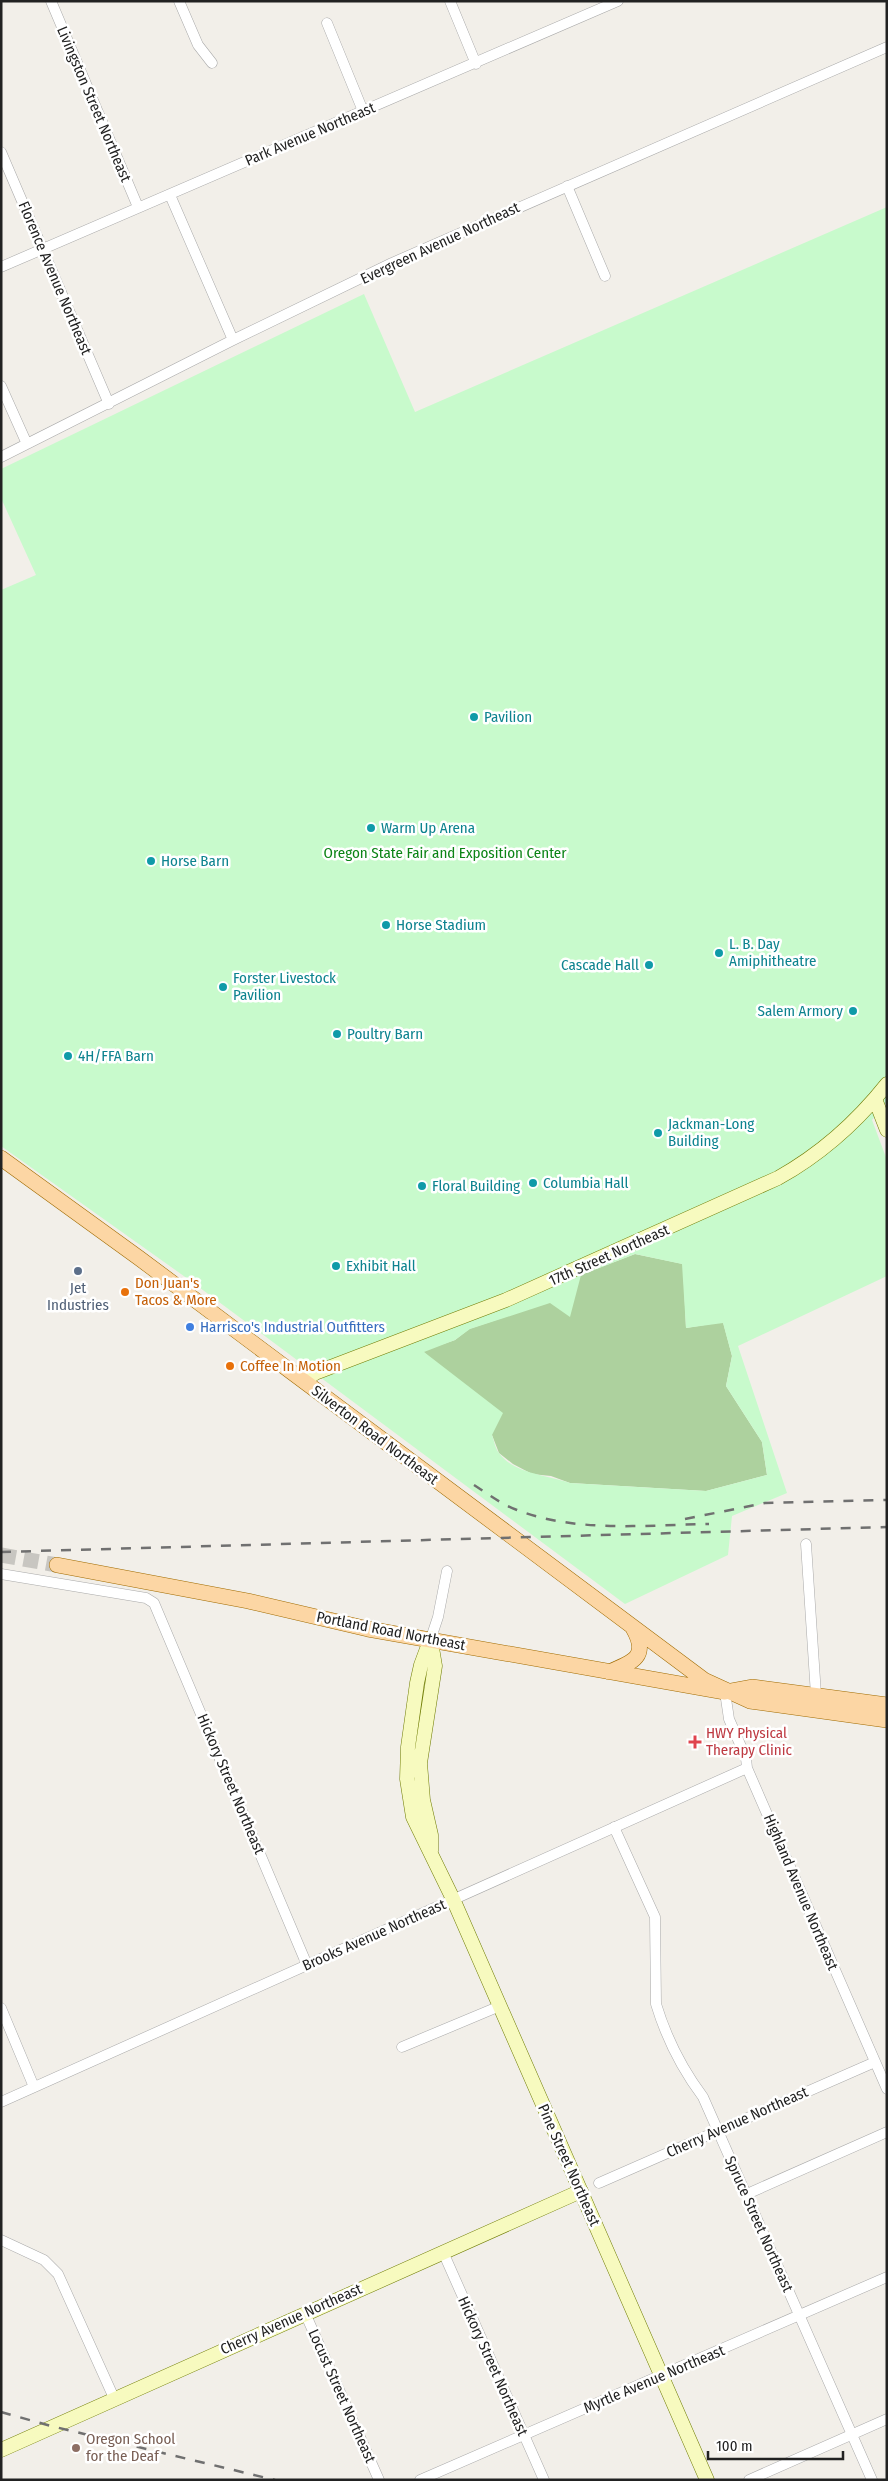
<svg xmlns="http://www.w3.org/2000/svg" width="888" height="2481" font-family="'Fira Sans Condensed',sans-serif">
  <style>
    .forest { fill: #add19e }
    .park { fill: #c8facc; fill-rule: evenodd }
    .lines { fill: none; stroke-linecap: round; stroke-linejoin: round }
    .primary-tunnel { stroke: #c8c6c1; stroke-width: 15; stroke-dasharray: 15 8; stroke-linecap: butt }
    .street-casing { stroke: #a9a9a9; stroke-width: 11 }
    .secondary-casing { stroke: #707d05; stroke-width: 15 }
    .primary-casing { stroke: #a06b00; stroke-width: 16 }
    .street { stroke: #fff; stroke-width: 10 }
    .secondary { stroke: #f7fabf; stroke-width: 14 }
    .primary { stroke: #fcd6a4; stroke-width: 15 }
    .rail { stroke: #707070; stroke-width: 2.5; stroke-dasharray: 10 10; stroke-linecap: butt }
    .culture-dot { fill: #0f9aa8; stroke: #fff; stroke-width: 2 }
    .service-dot { fill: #5c6f8a; stroke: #fff; stroke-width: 2 }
    .food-dot { fill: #e8710a; stroke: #fff; stroke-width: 2 }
    .shop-dot { fill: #3f7fe0; stroke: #fff; stroke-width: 2 }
    .health-dot { fill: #e0444e; stroke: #fff; stroke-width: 2 }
    .education-dot { fill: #8d6e63; stroke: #fff; stroke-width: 2 }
    .labels { text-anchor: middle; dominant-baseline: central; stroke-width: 5; stroke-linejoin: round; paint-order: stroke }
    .street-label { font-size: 15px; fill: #222; stroke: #fff }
    .culture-label { font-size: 15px; fill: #0d838f; stroke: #fff; text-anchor: start }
    .park-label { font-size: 15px; fill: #0c8416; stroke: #fff }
    .food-label { font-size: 15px; fill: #c56008; stroke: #fff; text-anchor: start }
    .service-label { font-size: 15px; fill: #4e5e75; stroke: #fff }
    .shop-label { font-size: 15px; fill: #366cbe; stroke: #fff; text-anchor: start }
    .health-label { font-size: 15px; fill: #be3a42; stroke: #fff; text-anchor: start }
    .education-label { font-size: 15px; fill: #785e54; stroke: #fff; text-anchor: start }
  </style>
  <rect width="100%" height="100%" fill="#f2efe9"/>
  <path class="forest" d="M635,1254L683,1264L686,1328L723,1322L732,1356L726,1386L762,1442L767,1475L706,1491L570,1483L551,1476L532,1474L513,1464L499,1453L492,1435L423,1351L455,1340L469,1329L550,1302L581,1275Z"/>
  <path class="park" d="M887,207V1102L872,1120L887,1160V1276L738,1346L787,1493L732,1516L728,1555L625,1604L188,1279L1,1146V590L36,575L1,498V469L364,294L415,412ZM635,1254L682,1264L686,1328L723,1323L732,1356L726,1386L762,1442L767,1475L706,1491L570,1483C548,1475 514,1474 499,1453C495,1448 494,1440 492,1435L503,1413L424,1352L455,1340L470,1329L550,1303L570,1317L581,1275Z"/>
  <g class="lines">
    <path class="primary-tunnel" d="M1,1555L57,1565"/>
    <defs>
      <path id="street" d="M51,1L138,207
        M179,1L198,45L212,63
        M450,1L476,64
        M327,23L363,111
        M1,152L109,404
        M567,186L605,276
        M170,195L233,340
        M1,267L618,1
        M1,386L27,444
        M1,457L233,340L392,263L887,47
        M806,1544L816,1695
        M1,1574L146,1598L154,1603L307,1965
        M431,1638L438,1617L447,1571
        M725,1692L729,1719L746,1758L747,1768L887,2089
        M614,1827L655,1917L656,2004C666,2037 682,2069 703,2097L872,2480
        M1,2008L34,2087
        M402,2047L500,2006
        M1,2102L747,1768
        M599,2183L875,2062
        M747,2194L887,2132
        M1,2240L44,2260L58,2274L114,2398
        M443,2252L544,2480
        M305,2313L379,2480
        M420,2480L887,2277
        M749,2480L887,2419"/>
      <path id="secondary" d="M875,1099L887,1130
        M304,1381L315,1373L506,1300L778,1178C821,1154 856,1123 887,1084
        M431,1638L421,1665L417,1683L408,1747L407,1779L413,1817L453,1899L707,2480
        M431,1642L435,1666L420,1763L423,1800L431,1835V1851
        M1,2450L581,2191"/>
      <path id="primary" d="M1,1158L139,1258L704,1680L750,1701L887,1720
        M57,1565L248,1601L368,1629L725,1692L752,1687L887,1705
        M609,1672C634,1662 649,1656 633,1628"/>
    </defs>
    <use href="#street" class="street-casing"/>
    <use href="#secondary" class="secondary-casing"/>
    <use href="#primary" class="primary-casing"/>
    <use href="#street" class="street"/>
    <use href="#secondary" class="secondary"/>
    <use href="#primary" class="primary"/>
    <path class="rail" d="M474,1485C488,1494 501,1504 517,1510C577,1533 646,1525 709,1524
      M685,1519L765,1503L887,1500
      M1,1552L887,1527
      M1,2412L51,2426L275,2480"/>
  </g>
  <g class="culture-dot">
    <circle cx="474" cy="717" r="5"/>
    <circle cx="371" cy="828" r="5"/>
    <circle cx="151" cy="861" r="5"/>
    <circle cx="386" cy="925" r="5"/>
    <circle cx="719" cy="953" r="5"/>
    <circle cx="649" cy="965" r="5"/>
    <circle cx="223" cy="987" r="5"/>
    <circle cx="853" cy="1011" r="5"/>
    <circle cx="337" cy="1034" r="5"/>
    <circle cx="68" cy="1056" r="5"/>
    <circle cx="658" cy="1133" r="5"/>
    <circle cx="533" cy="1183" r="5"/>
    <circle cx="422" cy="1186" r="5"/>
    <circle cx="336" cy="1266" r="5"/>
  </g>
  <circle class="service-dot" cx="78" cy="1271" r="5"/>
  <g class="food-dot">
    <circle cx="125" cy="1292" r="5"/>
    <circle cx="230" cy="1366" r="5"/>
  </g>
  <circle class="shop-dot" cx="190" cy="1327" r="5"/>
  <path class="health-dot" d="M692.5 1734.5h5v5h5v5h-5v5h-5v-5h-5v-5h5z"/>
  <circle class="education-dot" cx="76" cy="2448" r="5"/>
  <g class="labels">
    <g class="street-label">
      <text transform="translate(94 104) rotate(67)">Livingston Street Northeast</text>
      <text transform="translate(310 134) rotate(-23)">Park Avenue Northeast</text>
      <text transform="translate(440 243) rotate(-25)">Evergreen Avenue Northeast</text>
      <text transform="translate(55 278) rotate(67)">Florence Avenue Northeast</text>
      <text transform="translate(609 1255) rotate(-24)">17th Street Northeast</text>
      <text transform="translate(375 1435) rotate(37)">Silverton Road Northeast</text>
      <text transform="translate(391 1631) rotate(11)">Portland Road Northeast</text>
      <text transform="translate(231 1784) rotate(67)">Hickory Street Northeast</text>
      <text transform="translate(801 1892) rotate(67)">Highland Avenue Northeast</text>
      <text transform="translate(374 1935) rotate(-24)">Brooks Avenue Northeast</text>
      <text transform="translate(737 2122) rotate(-24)">Cherry Avenue Northeast</text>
      <text transform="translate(569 2165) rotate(66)">Pine Street Northeast</text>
      <text transform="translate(759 2224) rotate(66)">Spruce Street Northeast</text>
      <text transform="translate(291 2319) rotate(-24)">Cherry Avenue Northeast</text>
      <text transform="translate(493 2366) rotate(66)">Hickory Street Northeast</text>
      <text transform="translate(654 2379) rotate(-23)">Myrtle Avenue Northeast</text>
      <text transform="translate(342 2396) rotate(66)">Locust Street Northeast</text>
    </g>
    <g class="culture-label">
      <text x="484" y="717">Pavilion</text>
      <text x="381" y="828">Warm Up Arena</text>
      <text x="161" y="861">Horse Barn</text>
      <text x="396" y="925">Horse Stadium</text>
      <text x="729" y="944">L. B. Day<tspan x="729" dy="17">Amiphitheatre</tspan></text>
      <text x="639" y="965" text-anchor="end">Cascade Hall</text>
      <text x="233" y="978">Forster Livestock<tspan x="233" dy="17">Pavilion</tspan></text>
      <text x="843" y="1011" text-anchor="end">Salem Armory</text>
      <text x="347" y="1034">Poultry Barn</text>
      <text x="78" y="1056">4H/FFA Barn</text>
      <text x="668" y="1124">Jackman-Long<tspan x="668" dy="17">Building</tspan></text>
      <text x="543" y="1183">Columbia Hall</text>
      <text x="432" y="1186">Floral Building</text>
      <text x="346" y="1266">Exhibit Hall</text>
    </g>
    <g class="park-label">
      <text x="445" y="853">Oregon State Fair and Exposition Center</text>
    </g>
    <g class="food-label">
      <text x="135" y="1283">Don Juan's<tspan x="135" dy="17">Tacos &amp; More</tspan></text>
      <text x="240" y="1366">Coffee In Motion</text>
    </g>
    <g class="service-label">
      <text x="78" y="1288">Jet<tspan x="78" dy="17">Industries</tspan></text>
    </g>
    <g class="shop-label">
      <text x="200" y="1327">Harrisco's Industrial Outfitters</text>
    </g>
    <g class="health-label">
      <text x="706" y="1733">HWY Physical<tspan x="706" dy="17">Therapy Clinic</tspan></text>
    </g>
    <g class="education-label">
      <text x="86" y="2439">Oregon School<tspan x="86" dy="17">for the Deaf</tspan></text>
    </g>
  </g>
  <rect width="888" height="2481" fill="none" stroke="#222222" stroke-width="5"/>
  <path d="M708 2451v8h135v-8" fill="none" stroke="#222222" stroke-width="2.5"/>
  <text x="716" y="2451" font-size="15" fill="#222222" stroke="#ffffff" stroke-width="4" paint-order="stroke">100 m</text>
</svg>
